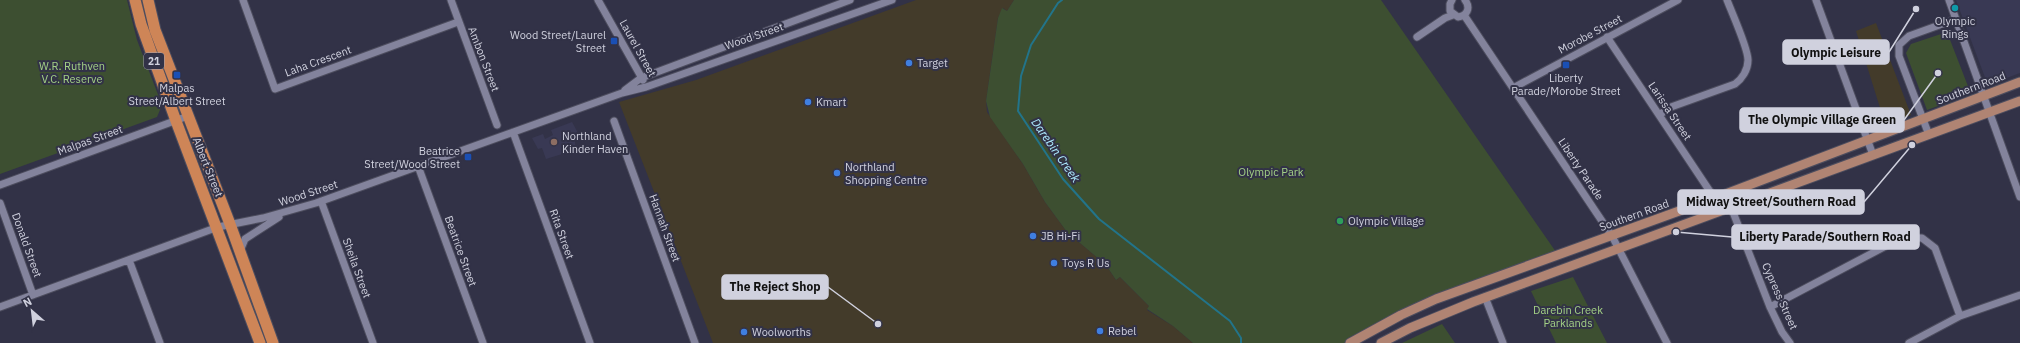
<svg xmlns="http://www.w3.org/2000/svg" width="2020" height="343" font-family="'IBM Plex Sans',sans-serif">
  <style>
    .commercial { fill: #433b2a }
    .built { fill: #393954 }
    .green { fill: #3d4f31 }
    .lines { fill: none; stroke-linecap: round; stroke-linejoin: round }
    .stream { stroke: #22748a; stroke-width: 2 }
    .minor-casing { stroke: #4d4d5e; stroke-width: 9 }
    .major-casing { stroke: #4d4d5e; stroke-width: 11 }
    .highway-casing { stroke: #4d4d5e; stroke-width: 13 }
    .minor { stroke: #83839c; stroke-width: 7 }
    .major { stroke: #b08473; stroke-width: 9 }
    .highway { stroke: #ce8557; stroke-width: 11 }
    .culture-dot { fill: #0f9aa8; stroke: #323247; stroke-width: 1.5 }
    .transit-dot { fill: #1a4fb4; stroke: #323247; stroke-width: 1.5 }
    .shop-dot { fill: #3f7fe0; stroke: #323247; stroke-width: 1.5 }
    .education-dot { fill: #8d6e63; stroke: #323247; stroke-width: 1.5 }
    .leisure-dot { fill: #2e9e5b; stroke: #323247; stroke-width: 1.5 }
    .labels { text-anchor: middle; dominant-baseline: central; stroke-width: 4; stroke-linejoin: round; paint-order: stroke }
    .shield { fill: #323247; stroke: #a1a1b1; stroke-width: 1 }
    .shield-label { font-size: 10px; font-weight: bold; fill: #d0d1de }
    .poi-label { font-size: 11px; fill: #d0d1de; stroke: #323247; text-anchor: start }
    .street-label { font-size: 11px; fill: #d0d1de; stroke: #323247 }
    .park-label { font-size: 11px; fill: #a4d286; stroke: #323247 }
    .water-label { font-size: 12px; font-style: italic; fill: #adebff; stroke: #323247 }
    .leader { fill: none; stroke: #d0d1de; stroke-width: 1.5 }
    .callout-dot { fill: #d0d1de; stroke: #323247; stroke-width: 1.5 }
    .callout { fill: #d0d1de; stroke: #d0d1de; stroke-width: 1.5 }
    .callout-label { font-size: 12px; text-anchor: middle; font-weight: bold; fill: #111 }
  </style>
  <rect width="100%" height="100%" fill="#323247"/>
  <path class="commercial" d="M916,0H1014L1007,11L1003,8L998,18L986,101L987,112L1023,164L1045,202L1067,232L1106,265L1116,280L1120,277L1149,306L1147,310L1173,326L1193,343H713L619,102L696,80Z
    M1876,23L1911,115L1884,126L1878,112L1881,111L1856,31Z"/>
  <path class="built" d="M1956,0H2020V73L1993,83L1986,80Z
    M572,122L577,131V139H575V150L546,159L542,148L538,149L532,138L543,134L545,139L553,135L551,130Z"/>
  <path class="green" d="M0,0H127L137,40L162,105L157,117L0,174Z
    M1014,0H1381L1556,252L1364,331L1344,343H1193L1173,326L1147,309L1149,306L1120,277L1116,280L1106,265L1067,232L1045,202L1023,164L990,117L986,101L998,18L1002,8L1007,11Z
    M1947,32L1971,94L1927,110L1906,53L1911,44Z
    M1573,277L1607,343H1556L1531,291Z
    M1442,324L1455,343H1402Z"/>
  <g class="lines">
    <path class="stream" d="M1062,0L1058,3L1031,45L1021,76L1018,111L1063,179L1099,219L1230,321L1241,338V343"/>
    <defs>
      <path id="minor" d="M243,0L275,89L458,22
        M451,0L497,125
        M598,0L643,80
        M1452,0L1450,4V11L1458,17C1467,16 1471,8 1465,0
        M1816,0L1873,155
        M1949,0L2020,197
        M1464,15L1612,236L1667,343
        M1417,37L1445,18L1453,15
        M1607,37L1709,190L1715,198L1731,207L1770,307L1782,332L1790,343
        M1513,88L1678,0
        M625,90L641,78L850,0
        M1659,115L1671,107L1735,84C1742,79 1748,70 1748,60C1748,48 1732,13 1727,0
        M614,121L695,343
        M513,132L590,343
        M1929,135L1899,56V45L1909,36L1956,19
        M418,166L483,343
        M0,185L188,116
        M321,201L373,343
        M0,203L33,295
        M240,251L245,239L279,217
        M129,260L160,343
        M1485,297L1503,343
        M0,307L218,227L263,218L316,203L622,93L646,87L892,0
        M1770,307L1901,238H1922L1935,248L1960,316
        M1909,343L1960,316L2020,295"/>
      <path id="major" d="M1350,343L1401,315L1436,299L1715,198L2020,82
        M1381,343L1410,328L1473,302L2020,101"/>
      <path id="highway" d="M135,0L141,24L176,121L260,343
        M148,0L155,30L230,224L273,343"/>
    </defs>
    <use href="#minor" class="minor-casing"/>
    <use href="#major" class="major-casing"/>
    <use href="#highway" class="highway-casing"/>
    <use href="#minor" class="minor"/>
    <use href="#major" class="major"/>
    <use href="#highway" class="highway"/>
  </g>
  <circle class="culture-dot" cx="1955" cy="8" r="4"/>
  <g class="transit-dot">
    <rect x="610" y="37" width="8" height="8" rx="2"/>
    <rect x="1562" y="61" width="8" height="8" rx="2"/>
    <rect x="173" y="71" width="8" height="8" rx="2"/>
    <rect x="464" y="153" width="8" height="8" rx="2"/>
  </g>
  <g class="shop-dot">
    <circle cx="909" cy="63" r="4"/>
    <circle cx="808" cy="102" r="4"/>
    <circle cx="837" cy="173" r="4"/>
    <circle cx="1033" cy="236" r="4"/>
    <circle cx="1054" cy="263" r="4"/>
    <circle cx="1100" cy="331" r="4"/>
    <circle cx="744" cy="332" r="4"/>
  </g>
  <circle class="education-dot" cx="554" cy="142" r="4"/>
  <circle class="leisure-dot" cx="1340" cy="221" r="4"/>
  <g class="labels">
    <rect class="shield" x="144" y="53" width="20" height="16" rx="3"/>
    <g class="shield-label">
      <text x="154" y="61">21</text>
    </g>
    <g class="poi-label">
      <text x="1955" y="21" text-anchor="middle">Olympic<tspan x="1955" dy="13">Rings</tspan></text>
      <text x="606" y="35" text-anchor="end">Wood Street/Laurel<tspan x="606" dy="13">Street</tspan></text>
      <text x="917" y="63">Target</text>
      <text x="1566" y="78" text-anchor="middle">Liberty<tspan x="1566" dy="13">Parade/Morobe Street</tspan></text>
      <text x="177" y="88" text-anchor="middle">Malpas<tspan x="177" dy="13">Street/Albert Street</tspan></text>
      <text x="816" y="102">Kmart</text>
      <text x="562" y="136">Northland<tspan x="562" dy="13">Kinder Haven</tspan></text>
      <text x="460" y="151" text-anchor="end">Beatrice<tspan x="460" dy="13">Street/Wood Street</tspan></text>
      <text x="845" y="167">Northland<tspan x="845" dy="13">Shopping Centre</tspan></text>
      <text x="1348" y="221">Olympic Village</text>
      <text x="1041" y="236">JB Hi-Fi</text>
      <text x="1062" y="263">Toys R Us</text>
      <text x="1108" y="331">Rebel</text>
      <text x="752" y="332">Woolworths</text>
    </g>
    <g class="street-label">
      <text transform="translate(1590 34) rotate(-28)">Morobe Street</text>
      <text transform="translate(754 36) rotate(-19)">Wood Street</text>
      <text transform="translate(638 48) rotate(61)">Laurel Street</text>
      <text transform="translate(484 59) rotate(69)">Ambon Street</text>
      <text transform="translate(318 61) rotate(-20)">Laha Crescent</text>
      <text transform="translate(1971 88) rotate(-21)">Southern Road</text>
      <text transform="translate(1670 111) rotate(56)">Larissa Street</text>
      <text transform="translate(90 140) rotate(-20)">Malpas Street</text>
      <text transform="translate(208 167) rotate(68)">Albert Street</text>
      <text transform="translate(1581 169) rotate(56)">Liberty Parade</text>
      <text transform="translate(308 193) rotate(-18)">Wood Street</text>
      <text transform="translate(1634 215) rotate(-20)">Southern Road</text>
      <text transform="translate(665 228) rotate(70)">Hannah Street</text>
      <text transform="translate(562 234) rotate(70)">Rita Street</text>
      <text transform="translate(27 245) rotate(70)">Donald Street</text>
      <text transform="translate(461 251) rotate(70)">Beatrice Street</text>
      <text transform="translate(357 268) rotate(70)">Sheila Street</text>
      <text transform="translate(1780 296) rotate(66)">Cypress Street</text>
    </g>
    <g class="park-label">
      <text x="72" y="66">W.R. Ruthven<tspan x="72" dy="13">V.C. Reserve</tspan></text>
      <text x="1271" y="172">Olympic Park</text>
      <text x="1568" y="310">Darebin Creek<tspan x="1568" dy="13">Parklands</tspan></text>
    </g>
    <g class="water-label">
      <text transform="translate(1056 150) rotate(55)">Darebin Creek</text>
    </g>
  </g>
  <path class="leader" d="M1916 9L1889 52M1938 73L1904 120M1912 145L1864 202M1676 232L1732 237M878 324L828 287"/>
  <g class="callout-dot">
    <circle cx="1916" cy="9" r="4"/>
    <circle cx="1938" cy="73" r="4"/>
    <circle cx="1912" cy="145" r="4"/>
    <circle cx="1676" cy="232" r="4"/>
    <circle cx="878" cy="324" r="4"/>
  </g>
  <g class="callout">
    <rect x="1783" y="40" width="106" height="24" rx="4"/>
    <rect x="1740" y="108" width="164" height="24" rx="4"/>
    <rect x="1678" y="190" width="186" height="24" rx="4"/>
    <rect x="1732" y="225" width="187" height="24" rx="4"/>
    <rect x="722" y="275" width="106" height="24" rx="4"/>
  </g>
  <g class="callout-label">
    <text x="1836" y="57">Olympic Leisure</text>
    <text x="1822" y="124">The Olympic Village Green</text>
    <text x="1771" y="206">Midway Street/Southern Road</text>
    <text x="1825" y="241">Liberty Parade/Southern Road</text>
    <text x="775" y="291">The Reject Shop</text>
  </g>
  <g transform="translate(32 311) rotate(332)" stroke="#323247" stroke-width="3" paint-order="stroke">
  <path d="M0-3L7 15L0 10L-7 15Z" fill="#d0d1de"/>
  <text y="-6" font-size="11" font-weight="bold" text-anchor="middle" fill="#d0d1de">N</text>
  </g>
</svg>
